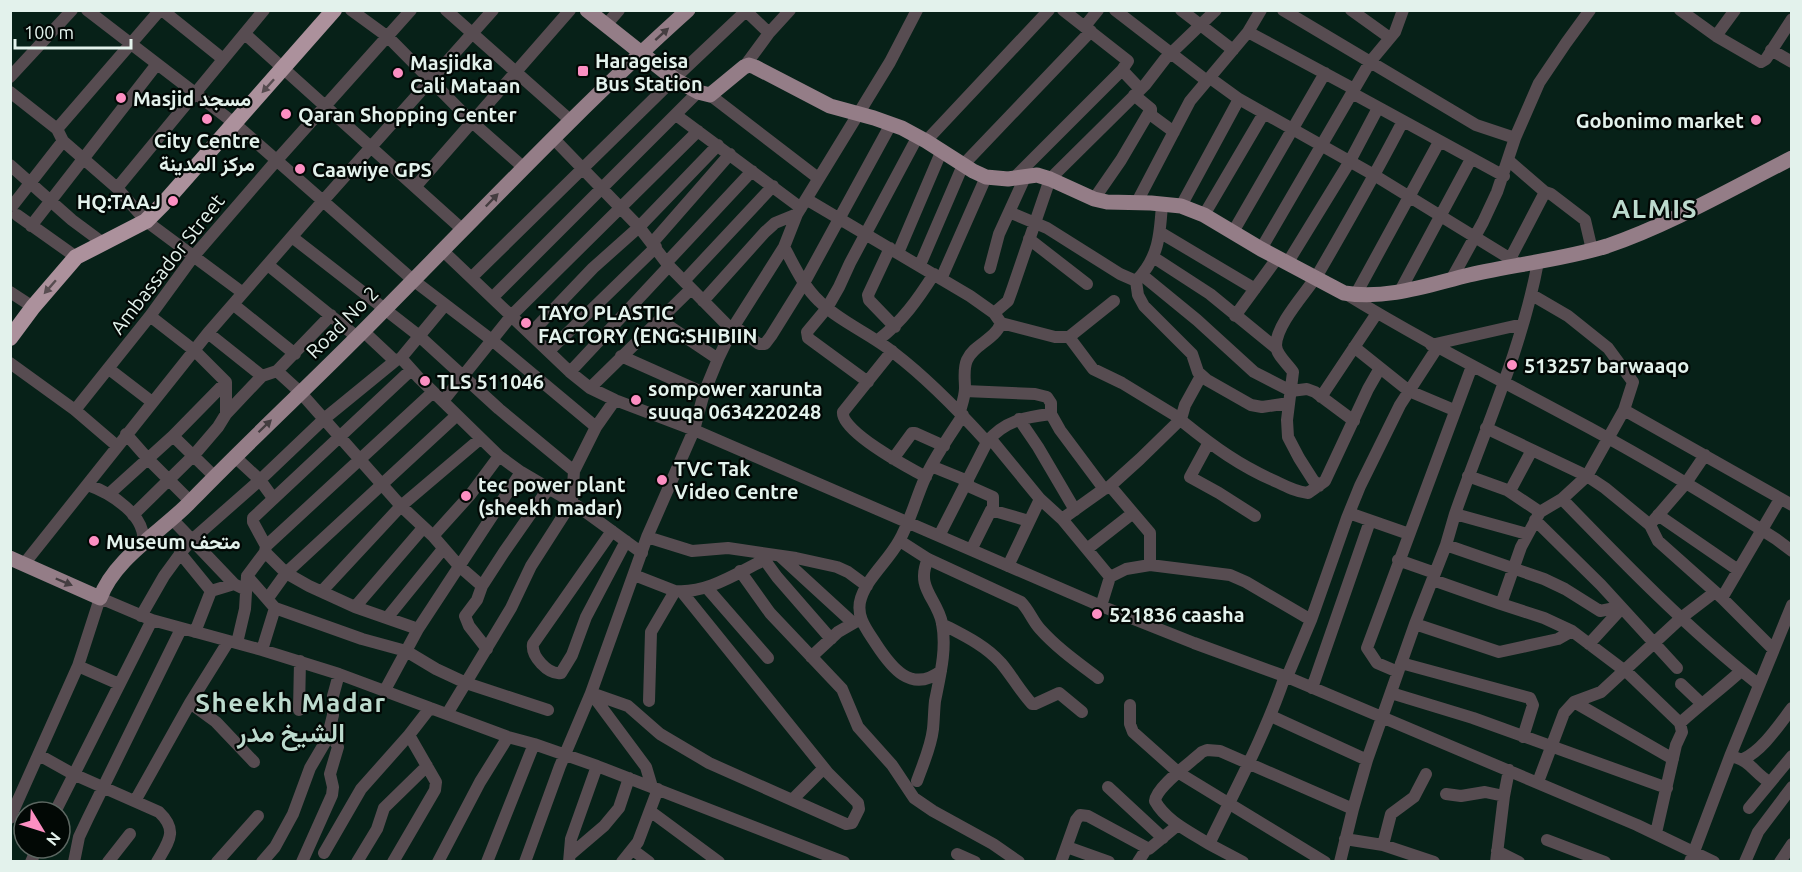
<svg xmlns="http://www.w3.org/2000/svg" width="1802" height="872" font-family="Ubuntu,Vazirmatn,sans-serif">
  <style>
    .lines { fill: none; stroke-linecap: round; stroke-linejoin: round }
    .minor { stroke: #574c51; stroke-width: 12 }
    .major { stroke: #947d87; stroke-width: 15 }
    .highway { stroke: #ac919c; stroke-width: 16 }
    .oneway { fill: #443d40 }
    .oneway2 { fill: #574c50 }
    .poi-dot { fill: #fc8fc2; stroke: #020805; stroke-width: 2 }
    .labels { text-anchor: middle; dominant-baseline: central; stroke-width: 4.5; stroke-linejoin: round; paint-order: stroke }
    .poi-label { font-size: 20px; font-weight: bold; fill: #e3f2ec; stroke: #020805; text-anchor: start }
    .street-label { font-size: 20px; fill: #e3f2ec; stroke: #020805 }
    .district-label { font-size: 26px; font-weight: bold; letter-spacing: 1.5px; fill: #bcdacd; stroke: #020805 }
  </style>
  <rect width="100%" height="100%" fill="#072118"/>
  <g class="lines">
    <path class="minor" d="M87,10L234,123L413,280L493,341L596,427
      M162,10L223,59
      M351,10L388,37L472,122L523,167
      M446,10L570,120
      M745,10L769,33
      M1115,10L1207,81
      M1181,10L1233,50
      M1283,10L1476,125L1515,138
      M1351,10L1390,38
      M1680,10L1716,36L1761,62L1766,59L1792,19
      M606,25L619,10
      M1085,26L1098,10
      M1248,32L1354,89
      M245,34L463,230
      M1716,36L1735,10
      M1771,50L1792,62
      M744,67L769,33L790,10
      M1122,70L1140,89
      M10,77L72,10
      M1210,78L1239,99L1374,175L1522,266
      M10,92L57,129L63,141L117,188L146,221L243,293
      M1352,93L1504,176
      M710,95L818,178
      M1134,95L1151,109V115L1174,132
      M676,115L801,208
      M57,129L160,10
      M553,138L639,227L669,266L732,330
      M926,141L1049,10
      M1508,160L1545,192L1551,194L1585,220L1592,250
      M10,165L72,220L103,243
      M1016,176L1122,70L1128,61L1063,10
      M416,186L570,10
      M117,188L264,10
      M806,199L970,296L994,313L1001,323L1055,337H1069L1114,301
      M1094,199L1121,160L1151,109
      M1137,202L1190,101L1248,32L1261,10
      M13,205L63,141
      M1181,206L1239,99
      M1009,212L1047,228L1120,274L1136,281
      M17,215L76,257
      M1204,215L1264,113
      M31,226L157,64
      M1233,232L1325,73
      M1161,233L1255,289
      M292,237L418,335L499,409L574,471
      M1029,239L1087,284
      M653,242L730,154
      M784,247C794,265 803,286 819,301C840,322 871,334 894,353C928,379 958,410 987,442
      M890,248L868,295L869,300L895,327
      M1261,249L1370,62L1395,32L1403,10
      M442,250L570,372L590,388L615,400L694,430L1101,606L1194,643L1287,677L1637,825L1714,862
      M898,253L942,150
      M1153,257L1210,294L1276,348
      M1510,259L1545,192
      M667,262L752,171
      M1288,262L1350,161L1378,108
      M268,265L357,337
      M920,265L963,165L1091,31
      M990,268L999,234L1026,175
      M1142,275L1197,320L1254,372L1291,391L1307,389L1315,392L1354,421
      M472,277L674,79L747,10
      M941,279L986,177
      M1137,280C1159,257 1160,234 1162,204
      M1451,280L1483,222L1497,192L1515,138L1539,83L1566,43L1590,10
      M684,281L773,186
      M1136,281L1138,295L1144,306L1192,354L1198,372L1207,380L1251,405L1262,407L1289,403
      M1400,291L1471,159
      M10,292L33,307
      M1346,294C1419,339 1495,377 1571,418C1641,455 1709,496 1776,539L1792,551
      M1356,294L1439,142
      M493,297L698,92
      M703,301L765,232L775,223L797,214
      M234,305L295,354
      M994,313L1008,301L1012,290L1050,179L1145,85L1165,59L1216,10
      M150,316L195,351L226,382V414
      M1235,316L1278,257
      M660,320L718,359
      M734,326L759,344H765L771,336L804,283L891,124
      M363,331L395,361
      M208,333L262,376
      M531,333L593,268L639,227L718,145
      M1069,337L1093,369L1122,383L1181,419L1140,459L1109,487
      M878,340C902,322 918,299 934,274
      M1431,345L1523,324
      M1354,347L1409,391L1454,410
      M549,351L656,247
      M892,351L843,412C840,431 909,468 926,477
      M621,356L704,393
      M401,358L419,378L499,456L521,472L572,502L642,553
      M10,363L75,410L117,446
      M109,369L152,402
      M277,371L300,392L401,506L433,536L459,566L482,586
      M570,372L669,266
      M1201,376L1185,405L1181,419L1183,422C1214,447 1240,466 1277,482C1287,487 1297,492 1308,493L1325,481L1368,389L1380,368
      M868,382L808,338L807,332L827,308L839,287L850,263L918,136
      M590,388L691,289
      M965,391L1035,394L1047,397L1051,403V414L1060,430L1104,489
      M1321,397L1377,313
      M443,401L512,315L698,131
      M75,410L150,316L193,257L276,161L411,10
      M1624,410L1792,505
      M960,411C962,404 965,396 965,388C965,379 963,369 967,360C974,344 995,340 1001,323
      M1019,419L1038,447L1075,510
      M1486,428L1587,476L1605,488L1650,525L1658,541L1722,598L1773,649
      M126,434L148,459L191,502
      M173,436L214,476
      M990,438L1040,499L1062,519L1110,577L1101,606
      M1209,442L1190,477L1219,493L1255,516
      M234,456L260,480L273,498
      M893,459L912,433H915L944,446
      M931,466L968,481
      M1468,476L1507,490L1540,512
      M88,485C111,493 147,516 143,543
      M966,485L993,497V509
      M1319,486L1313,480L1299,458L1288,437L1287,420L1293,372C1288,364 1276,355 1276,345C1277,323 1306,293 1318,274C1347,224 1376,173 1403,121
      M1510,491L1532,450
      M109,494L173,436L226,382
      M1562,499C1625,564 1688,629 1758,684
      M1349,513L1409,534
      M1455,514L1527,534
      M133,515L194,455L218,427L226,414L262,376L277,371L331,315
      M1658,515L1738,570
      M172,519L234,584L246,590
      M1062,519L1104,489L1111,487L1150,533V565
      M1535,520L1601,585L1677,668
      M1654,520L1686,483L1705,455
      M612,531L533,644C531,656 548,675 561,673L572,655L586,617L626,541
      M433,536L470,495L499,456
      M939,536L987,442C1004,421 1025,417 1051,414
      M647,537L692,551L728,548L796,558L837,567L848,572L867,586
      M900,541L928,559L1021,602C1029,610 1032,620 1040,629C1057,648 1077,662 1098,678
      M1446,545L1544,579L1565,589L1600,611L1620,607
      M266,546L253,522V518L411,370
      M1087,549L1133,513
      M971,550L991,510L1029,521
      M265,552L286,573L309,586L355,607L418,629
      M180,553L211,591
      M761,555L777,577L831,639
      M780,556L852,622
      M1398,560L1435,573
      M24,564L208,333L322,202L493,10
      M1008,566L1040,499
      M740,571L770,613L842,689L858,727L892,765L914,798L933,811L993,844L1019,862
      M634,575L675,591C707,594 737,573 764,560
      M247,576L275,608L362,639L406,651L436,669L466,683L548,710
      M1110,577L1126,569L1150,565L1230,575L1246,582L1311,620
      M1433,580L1501,604L1521,547L1540,512L1562,499L1587,476L1624,410L1633,382L1608,348L1568,316L1532,295
      M707,588L768,658
      M211,591L234,584
      M322,591L401,506L480,439
      M268,598L286,573L457,415
      M1722,598L1780,499
      M1501,604L1544,618L1572,631L1629,674L1680,723L1682,732L1676,745L1656,833
      M355,607L423,528
      M141,616L164,576L183,550L193,539L260,480L324,419L395,361L401,358L445,305
      M387,618L443,549
      M942,624C963,635 985,645 1001,663C1012,676 1020,691 1032,704H1035L1059,693L1082,712
      M1415,624L1499,652L1558,639L1572,631
      M195,632L211,591
      M228,642L190,703L216,722L254,762
      M237,643L245,609L247,576L265,552L266,546L433,392
      M1589,644L1621,609
      M487,649L469,626L465,616L477,600L482,586L504,552L548,489
      M262,650L275,608
      M811,657L838,632L857,621
      M1401,663L1530,698L1533,705L1523,737
      M78,666L119,684
      M941,671C911,694 891,667 876,644C867,630 855,616 861,598C868,577 888,561 899,541C910,522 916,498 925,478C935,456 950,435 963,415
      M1398,672L1377,663L1367,648L1472,366
      M1287,677L1311,620L1347,518L1360,486L1400,405L1437,348
      M1681,684L1702,704
      M1312,688L1370,521
      M385,690L418,629L521,472
      M591,693L628,706L660,734L709,763L846,824L852,823L859,809L858,803L828,773L682,592
      M591,693L646,767L652,787
      M1391,693L1473,718L1667,788
      M649,701L651,632L675,591
      M1574,702L1673,759
      M1130,705V724L1133,732L1179,773L1325,862
      M299,710L300,661
      M447,714L511,608L531,566L572,502L574,471L596,427L615,400
      M1271,716L1367,760
      M1680,723C1700,705 1721,689 1741,671
      M39,755L73,774L159,812C179,831 168,842 157,862
      M1737,758C1750,761 1757,776 1770,782
      M1743,759C1762,751 1779,725 1792,708
      M917,781C923,764 931,747 933,729C934,719 934,710 935,701C940,676 947,649 942,623C937,598 915,588 928,559
      M1538,782L1564,713L1574,702L1601,692L1681,618L1715,592
      M1108,787L1163,838
      M1446,794L1461,796L1485,792L1504,796
      M793,799L824,768
      M135,801L190,703
      M1749,808L1792,756
      M650,811L719,862
      M55,812L152,620
      M10,818L78,666L100,598L152,620L262,650L339,674L508,737L534,744L597,766L844,862
      M1345,839L1383,845L1434,862
      M1547,840L1605,862
      M1209,844C1190,832 1166,821 1155,801C1156,787 1190,763 1202,752L1207,750L1220,751L1353,809
      M1383,845L1391,814L1414,797L1426,774
      M1067,847L1109,862
      M633,850L649,862
      M1497,851L1519,862
      M324,853L361,789L409,735
      M957,854L975,862
      M570,855L604,826L619,808L629,778
      M31,862L37,848
      M74,862L79,837L88,818L181,629
      M108,862L130,834
      M217,862L258,816
      M262,862L275,847L293,814L310,768L327,739L333,715V696L339,674
      M302,862L332,795L333,787L330,774L338,747L330,732
      M357,862L377,829L384,808L427,766
      M393,862L435,790L436,782L409,735L430,708
      M438,862L480,782L508,737
      M487,862L534,744
      M525,862L560,766L591,693L647,537L694,430L704,393L718,359L734,326L784,247L797,214L890,62L917,10
      M569,862L571,839L597,766
      M622,862L638,842L658,789
      M1061,862L1076,820L1080,815L1088,816L1149,849L1178,825
      M1138,862L1147,848
      M1243,862L1209,844C1236,788 1265,735 1285,676
      M1340,862L1353,809L1367,760L1415,624L1446,545L1455,514C1484,431 1522,349 1538,262
      M1496,862L1504,796L1509,770
      M1690,862L1731,754L1792,605
      M1745,862L1758,832L1792,787
      M1780,862L1792,844"/>
    <path class="major" d="M587,10L674,79L698,92L710,95L744,67L749,65L755,67L830,106L874,118L902,128L926,141L973,171L986,177L1008,179L1037,175L1050,179L1094,199L1107,202L1151,203L1181,206L1204,215L1261,249L1344,293C1387,300 1428,285 1469,275C1515,264 1562,260 1607,246C1669,225 1733,188 1792,158
      M10,558L100,598C115,557 163,531 192,500C255,435 322,374 385,309C485,208 582,105 688,10"/>
    <path class="highway" d="M10,338L33,307L76,257L146,221L163,204L334,10"/>
  </g>
  <defs><path id="oneway-solid" d="M-6-.8H1V-3.2L6.5 0L1 3.2V.8H-6Z" transform="scale(1.5)"/></defs>
  <g class="oneway">
    <use href="#oneway-solid" transform="translate(662 34) rotate(-42)"/>
    <use href="#oneway-solid" transform="translate(492 200) rotate(-46)"/>
    <use href="#oneway-solid" transform="translate(265 426) rotate(-44)"/>
    <use href="#oneway-solid" transform="translate(64 582) rotate(23)"/>
  </g>
  <g class="oneway2">
    <use href="#oneway-solid" transform="translate(268 86) rotate(132)"/>
    <use href="#oneway-solid" transform="translate(50 287) rotate(131)"/>
  </g>
  <g class="poi-dot">
    <rect x="577" y="65" width="12" height="12" rx="3"/>
    <circle cx="398" cy="73" r="6"/>
    <circle cx="121" cy="98" r="6"/>
    <circle cx="286" cy="114" r="6"/>
    <circle cx="207" cy="119" r="6"/>
    <circle cx="1756" cy="120" r="6"/>
    <circle cx="300" cy="169" r="6"/>
    <circle cx="173" cy="201" r="6"/>
    <circle cx="526" cy="323" r="6"/>
    <circle cx="1512" cy="365" r="6"/>
    <circle cx="425" cy="381" r="6"/>
    <circle cx="636" cy="400" r="6"/>
    <circle cx="662" cy="480" r="6"/>
    <circle cx="466" cy="496" r="6"/>
    <circle cx="94" cy="541" r="6"/>
    <circle cx="1097" cy="614" r="6"/>
  </g>
  <g class="labels">
    <g class="poi-label">
      <text x="595" y="60">Harageisa<tspan x="595" dy="23">Bus Station</tspan></text>
      <text x="410" y="62">Masjidka<tspan x="410" dy="23">Cali Mataan</tspan></text>
      <text x="133" y="98">Masjid مسجد</text>
      <text x="298" y="114">Qaran Shopping Center</text>
      <text x="1744" y="120" text-anchor="end">Gobonimo market</text>
      <text x="207" y="140" text-anchor="middle">City Centre<tspan x="207" dy="23">مركز المدينة</tspan></text>
      <text x="312" y="169">Caawiye GPS</text>
      <text x="161" y="201" text-anchor="end">HQ:TAAJ</text>
      <text x="538" y="312">TAYO PLASTIC<tspan x="538" dy="23">FACTORY (ENG:SHIBIIN</tspan></text>
      <text x="1524" y="365">513257 barwaaqo</text>
      <text x="437" y="381">TLS 511046</text>
      <text x="648" y="388">sompower xarunta<tspan x="648" dy="23">suuqa 0634220248</tspan></text>
      <text x="674" y="468">TVC Tak<tspan x="674" dy="23">Video Centre</tspan></text>
      <text x="478" y="484">tec power plant<tspan x="478" dy="23">(sheekh madar)</tspan></text>
      <text x="106" y="541">Museum متحف</text>
      <text x="1109" y="614">521836 caasha</text>
    </g>
    <g class="street-label">
      <text transform="translate(167 264) rotate(-52)">Ambassador Street</text>
      <text transform="translate(342 322) rotate(-45)">Road No 2</text>
    </g>
    <g class="district-label">
      <text x="1655" y="208">ALMIS</text>
      <text x="291" y="702">Sheekh Madar<tspan x="291" dy="30">الشيخ مدر</tspan></text>
    </g>
  </g>
  <rect width="1802" height="872" fill="none" stroke="#e3f2ec" stroke-width="24"/>
  <g transform="translate(42 830) rotate(128)"><circle r="28" fill="#020805" stroke="#5c6661" stroke-width="1.5"/>
  <path d="M0-4.5L10 22L0 15L-10 22Z" fill="#fc8fc2"/>
  <text y="-9" font-size="16" font-weight="bold" text-anchor="middle" fill="#e3f2ec">N</text>
  </g>
  <path d="M15 39v9h116v-9" fill="none" stroke="#e3f2ec" stroke-width="3"/>
  <text x="24" y="39" font-size="18" fill="#e3f2ec" stroke="#020805" stroke-width="4.5" paint-order="stroke">100 m</text>
</svg>
